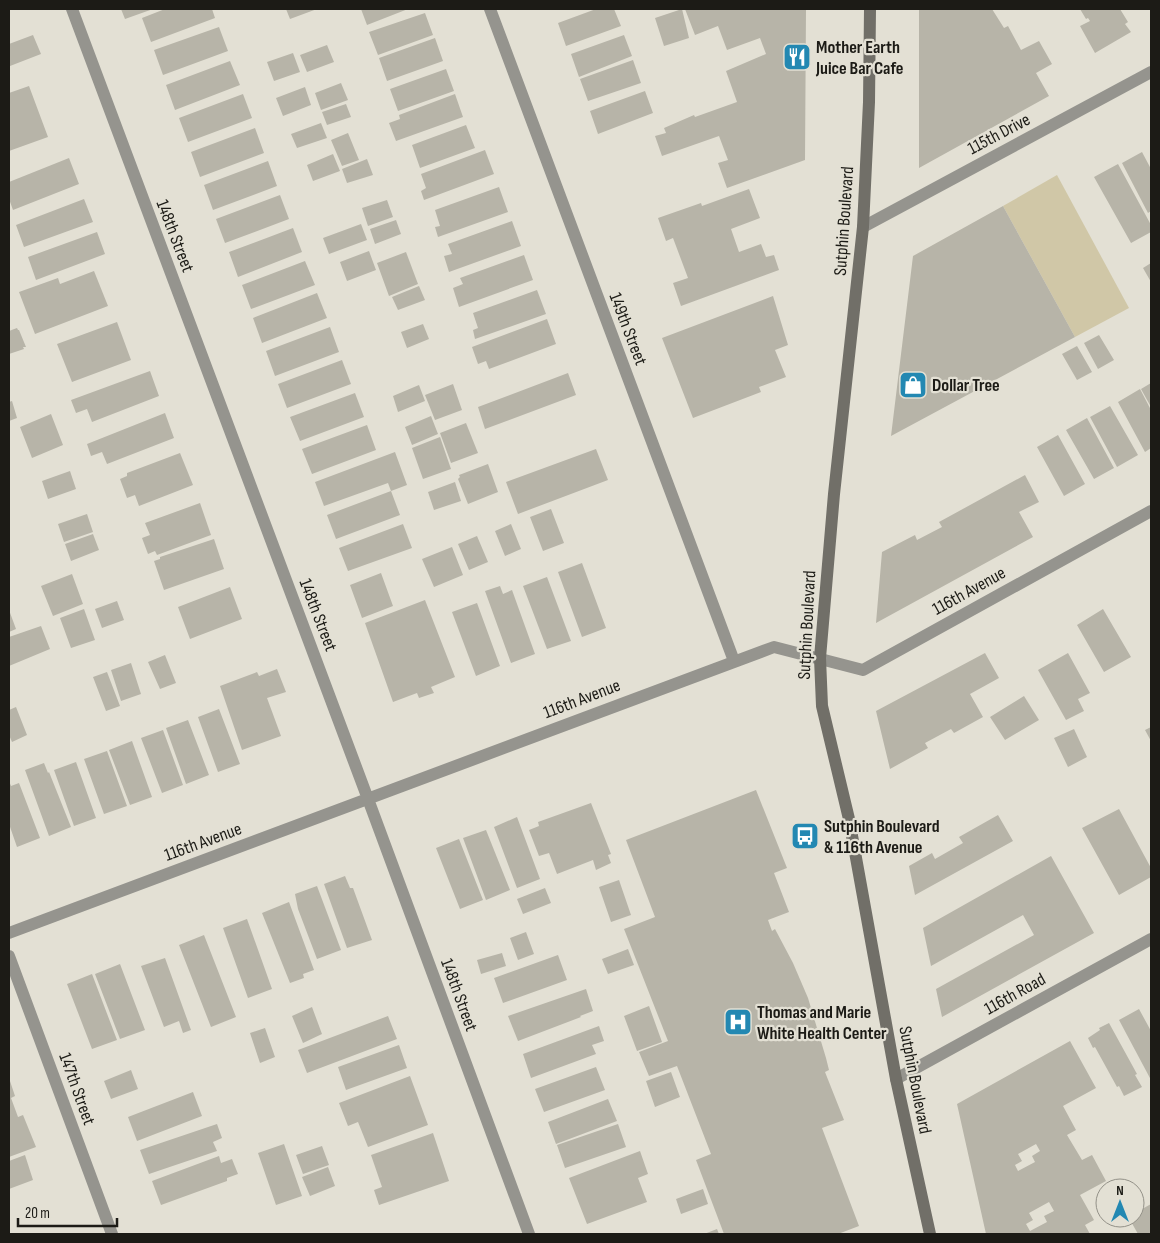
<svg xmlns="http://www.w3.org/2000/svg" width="1160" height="1243" font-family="'Sofia Sans Condensed',sans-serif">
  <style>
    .green { fill: #d0c7a7 }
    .building { fill: #b7b4a8; fill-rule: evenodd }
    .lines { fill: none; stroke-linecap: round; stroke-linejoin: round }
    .minor { stroke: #95948e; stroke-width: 12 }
    .secondary { stroke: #716f68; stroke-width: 12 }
    .labels { text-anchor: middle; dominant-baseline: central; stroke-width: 4.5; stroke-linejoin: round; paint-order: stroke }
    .poi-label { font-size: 18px; font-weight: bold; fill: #1c1b16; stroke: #e3e0d4; text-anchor: start }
    .street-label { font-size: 18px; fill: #1c1b16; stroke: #e3e0d4 }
  </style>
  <rect width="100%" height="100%" fill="#e3e0d4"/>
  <path class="green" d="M1057,175L1129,308L1075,337L1003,206Z"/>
  <path class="building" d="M121,9H153L125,19Z
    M165,9H212L215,18L151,42L142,18Z
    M286,9H317L290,19Z
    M361,9H408L367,25Z
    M596,9H614L621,26L566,46L558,23Z
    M682,9L689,38L664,46L655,18Z
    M685,9H806L805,160L727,188L718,163L728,160L719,136L662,156L655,136L666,133L664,128L694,115L695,117L737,102L726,71L766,54L760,38L727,50L718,26L695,35Z
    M919,9H992L1004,28L1008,26L1021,50L1039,41L1052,64L1036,73L1049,96L919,168Z
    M1080,9H1120L1128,22L1125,24L1131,32L1095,53L1080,26L1090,21L1088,18L1086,19Z
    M425,13L433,35L378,55L369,32Z
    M219,27L228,51L163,75L154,50Z
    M33,35L41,54L10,66L9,62V44Z
    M624,35L632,56L579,77L571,54Z
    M435,38L443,61L387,81L379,58Z
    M327,45L334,62L307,72L300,55Z
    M293,53L300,72L274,81L267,62Z
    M633,60L641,83L588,101L580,79Z
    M230,61L240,85L175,110L166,85Z
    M446,69L454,91L398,111L390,89Z
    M341,83L348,100L321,110L315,93Z
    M29,86L48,137L9,151V93Z
    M305,87L311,105L283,116L276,98Z
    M645,91L653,113L598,134L590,111Z
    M243,94L252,118L188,142L179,118Z
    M455,94L463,117L396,141L389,123L400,119L399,115Z
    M346,104L351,117L327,125L322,112Z
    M321,123L327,138L297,148L291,134Z
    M466,125L475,148L420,168L412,145Z
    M255,128L264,153L200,177L191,152Z
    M348,133L359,160L342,166L331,140Z
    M485,150L494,174L424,200L421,191L426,188L421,174Z
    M1142,152L1151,169V211L1148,213L1122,163Z
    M333,154L340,171L313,181L307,165Z
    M69,158L79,184L13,210L9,199V182Z
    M367,159L373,175L347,183L342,169Z
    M268,161L277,186L213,210L204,185Z
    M1118,164L1151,225V232L1131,243L1094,177Z
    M499,187L508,212L438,237L435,227L440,226L435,210Z
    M749,189L760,218L731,229L739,252L761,244L766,257L774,255L779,270L681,306L673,283L688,278L673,238L666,241L658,218L701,203L702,206Z
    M280,195L289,219L225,243L216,219Z
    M84,199L93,222L24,247L16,225Z
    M387,200L393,217L368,226L362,208Z
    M1003,206L1075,337L891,436L913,256Z
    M396,220L401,234L375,244L370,229Z
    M512,221L521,246L449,272L444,256L452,254L448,244Z
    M361,224L367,240L329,254L323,238Z
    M293,228L302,252L238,277L229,252Z
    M97,232L105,254L36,280L28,257Z
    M369,251L376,270L347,281L340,262Z
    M406,252L418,284L389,296L377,263Z
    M524,255L533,280L459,307L453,288L463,284L460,278Z
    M305,261L315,285L251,309L242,285Z
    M1151,263V282L1143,268Z
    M94,271L108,306L35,334L19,292L58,278L60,284Z
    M419,286L425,300L398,310L392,297Z
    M537,290L546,314L475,339L473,330L478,328L473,313Z
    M317,293L327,318L262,343L253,318Z
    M773,296L788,345L775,350L786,377L759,387L761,392L693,418L662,338Z
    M547,319L556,344L489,369L486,361L478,364L472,347Z
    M117,322L131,360L72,382L57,344Z
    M423,324L429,339L407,348L401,332Z
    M330,327L339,352L275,376L266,351Z
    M17,328L18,330H19L26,347H23L24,349L9,354V331Z
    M1099,335L1114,360L1098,369L1084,343Z
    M1077,346L1092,372L1077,380L1062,354Z
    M342,360L351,384L287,408L278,384Z
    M150,371L159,396L92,422L87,409L76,413L71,400Z
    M568,373L576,395L485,429L478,407Z
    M1151,383V407L1141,389Z
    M453,384L462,410L435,420L425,395Z
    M419,385L425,401L398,412L393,396Z
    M1140,389L1151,410V448L1145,452L1118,402Z
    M355,393L364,417L300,441L290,417Z
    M12,401L17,418L9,421V402Z
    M1110,406L1138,455L1117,467L1090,417Z
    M165,413L174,438L107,464L102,452L91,456L87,444Z
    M51,414L63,445L32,458L20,427Z
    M431,416L438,434L412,445L405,427Z
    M1087,418L1114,468L1094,479L1066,430Z
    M466,423L478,453L451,463L440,433Z
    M367,425L376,450L312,474L302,449Z
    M1058,435L1085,484L1064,496L1037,447Z
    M440,437L451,469L423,479L412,448Z
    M596,449L608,480L518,514L506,482Z
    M395,452L407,485L391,491L400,515L336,539L327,515L391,491L388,483L324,506L315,482Z
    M180,453L193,485L139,506L135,495L127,498L120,479L127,476V473Z
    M488,464L498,492L468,504L458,479L460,477L459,475Z
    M70,471L76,489L48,499L42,481Z
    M1025,475L1039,502L1019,512L1033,537L876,623L882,552L915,535L917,540L942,527L939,522Z
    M455,482L461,501L434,510L428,492Z
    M200,503L211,535L157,555L155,551L148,554L142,538L150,535L145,523Z
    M551,509L564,543L543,551L530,517Z
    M87,514L93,532L64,542L58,524Z
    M403,524L412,548L348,571L339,548Z
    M511,524L521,549L505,556L495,531Z
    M93,534L99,550L71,561L65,544Z
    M477,536L488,562L469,570L458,544Z
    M214,539L224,569L164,590L154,561L160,559V557Z
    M452,547L463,575L434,587L422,559Z
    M582,563L606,628L582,637L558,572Z
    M381,573L393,606L362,618L350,585Z
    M72,574L83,604L53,616L41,586Z
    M547,577L571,641L547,649L523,586Z
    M500,586L503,594L512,590L535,654L511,663L485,591Z
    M230,587L242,619L190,639L178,607Z
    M425,600L455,677L431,687L434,693L419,698L417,693L393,702L365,623Z
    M117,601L124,620L102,628L95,609Z
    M477,603L500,666L476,676L452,612Z
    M84,609L95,640L71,648L60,618Z
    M1103,609L1131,657L1104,672L1077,625Z
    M9,610L16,629L9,632Z
    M41,626L50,649L9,666V637Z
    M985,653L999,678L970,694L983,717L954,733L951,729L925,743L928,748L890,769L876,711Z
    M1068,653L1090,693L1078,699L1084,711L1066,720L1038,670Z
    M165,655L176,683L160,689L148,662Z
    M131,663L141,694L121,701L111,670Z
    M277,669L286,692L267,698L281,736L242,750L220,686L257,672L259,676Z
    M107,672L120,706L106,711L93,677Z
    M1024,696L1039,720L1005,740L990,717Z
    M16,707L27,735L12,742L9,735V710Z
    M219,709L240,764L218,772L198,717Z
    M188,720L209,775L186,784L166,728Z
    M1151,727V741L1145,730Z
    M1074,729L1087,757L1068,767L1054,738Z
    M163,730L183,785L162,793L141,738Z
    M132,741L152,797L130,805L109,750Z
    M107,751L127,806L104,814L84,759Z
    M76,762L96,818L74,826L54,770Z
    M44,763L48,773L49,772L71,827L49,836L25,770Z
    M9,781L11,786L19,783L40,838L17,847L9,824Z
    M756,790L787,868L774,873L789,912L768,920L772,931L775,929L793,963L808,998L826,1058L829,1070L825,1072L844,1120L822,1128L859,1226L838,1234H724L696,1160L711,1154L677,1066L649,1076L639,1052L668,1041L624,929L655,917L626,840Z
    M591,803L611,854L608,855L611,863L596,870L593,860L557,874L549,853L539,856L529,830L539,826L538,822Z
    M1119,809L1151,868V877L1119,895L1082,828Z
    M998,815L1013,841L915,895L909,866L932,853L935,859L963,843L959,837Z
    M517,817L540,879L517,888L494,827Z
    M486,830L510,890L486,900L463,838Z
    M459,839L483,900L460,909L436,848Z
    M1051,856L1094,933L942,1017L936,989L1034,935L1023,915L931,966L923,928Z
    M345,876L350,888H353L372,940L347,948L324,884Z
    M619,880L631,915L611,922L599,887Z
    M317,886L341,950L317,959L298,909L295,894Z
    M545,888L551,903L523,914L517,899Z
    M289,902L314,970L303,974L304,978L290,983L262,913Z
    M247,919L272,989L248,998L223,928Z
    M526,932L534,954L518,960L510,938Z
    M204,935L236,1017L211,1027L179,945Z
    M628,949L634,965L608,974L602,959Z
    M502,953L506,966L481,974L477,960Z
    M558,955L567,980L503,1003L494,978Z
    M165,958L191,1030L183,1033L179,1021L164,1027L141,966Z
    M120,964L145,1030L120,1039L95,974Z
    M92,974L117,1040L92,1049L67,984Z
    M586,989L593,1011L580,1016L581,1017L518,1041L508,1016Z
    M649,1006L662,1042L637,1051L624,1016Z
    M312,1007L322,1034L303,1043L292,1016Z
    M1139,1009L1151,1031V1080L1119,1020Z
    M388,1016L397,1039L307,1073L298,1050Z
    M1109,1023L1137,1074L1135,1075L1142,1087L1124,1096L1119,1086L1117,1087L1095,1047L1093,1048L1088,1038L1100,1030L1099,1028Z
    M599,1026L604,1041L592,1045L596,1054L531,1078L523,1054Z
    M265,1028L275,1057L260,1063L250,1033Z
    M1070,1041L1096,1088L1063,1106L1076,1130L1067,1135L1082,1160L1092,1155L1106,1181L1080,1195L1094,1220L1085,1225L1090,1234H986L957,1104ZM1036,1144L1040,1151L1032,1156L1035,1162L1018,1171L1015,1165L1022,1161L1018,1154ZM1049,1202L1054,1211L1044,1216L1047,1222L1030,1231L1026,1224L1033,1220L1029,1213Z
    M399,1045L407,1068L346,1090L338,1067Z
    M596,1067L605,1090L544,1112L535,1089Z
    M131,1070L138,1089L111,1099L104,1081Z
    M671,1072L680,1097L655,1107L646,1081Z
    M410,1076L428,1125L368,1147L358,1122L348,1126L339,1103Z
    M9,1078L15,1096L11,1098L18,1117L23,1115L36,1147L9,1157Z
    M193,1092L202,1116L137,1141L128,1117Z
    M608,1099L617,1121L556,1144L548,1122Z
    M217,1124L222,1138L213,1142L217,1151L149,1174L140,1150Z
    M618,1124L626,1147L565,1168L557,1145Z
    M433,1133L449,1181L379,1205L374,1190L382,1187L371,1155Z
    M284,1144L302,1196L276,1205L258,1153Z
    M322,1146L329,1165L303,1174L296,1155Z
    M640,1151L648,1174L638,1178L647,1202L587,1224L569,1178Z
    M25,1155L33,1180L9,1189V1161Z
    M219,1156L221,1163L232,1159L238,1174L227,1178V1181L161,1205L152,1181Z
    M328,1167L335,1186L310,1196L302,1177Z
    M703,1189L708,1204L681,1214L676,1199Z
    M1151,1204V1234H1138L1129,1218H1135V1213Z
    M717,1229L719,1234H704Z"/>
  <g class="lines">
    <path class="minor" d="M72,9L368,799L529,1234
      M490,9L734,661
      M863,227L1151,72
      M9,933L774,647L863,670L1151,511
      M9,956L112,1234
      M896,1079L1151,939"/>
    <path class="secondary" d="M870,9L869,102L863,227L834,494L820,658L822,706L849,819L896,1079L930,1234"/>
  </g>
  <defs>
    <symbol id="restaurant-square" viewBox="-11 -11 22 22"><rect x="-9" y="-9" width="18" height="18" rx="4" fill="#2388b2" stroke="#e3e0d4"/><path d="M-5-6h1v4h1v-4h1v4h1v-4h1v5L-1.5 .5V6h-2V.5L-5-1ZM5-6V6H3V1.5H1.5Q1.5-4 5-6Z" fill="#fff"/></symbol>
    <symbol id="shop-square" viewBox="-11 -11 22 22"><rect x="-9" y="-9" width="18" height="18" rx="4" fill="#2388b2" stroke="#e3e0d4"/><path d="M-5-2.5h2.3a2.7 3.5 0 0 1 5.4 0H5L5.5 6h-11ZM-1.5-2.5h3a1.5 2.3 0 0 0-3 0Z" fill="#fff"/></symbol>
    <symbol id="bus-square" viewBox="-11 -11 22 22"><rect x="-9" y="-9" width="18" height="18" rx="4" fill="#2388b2" stroke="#e3e0d4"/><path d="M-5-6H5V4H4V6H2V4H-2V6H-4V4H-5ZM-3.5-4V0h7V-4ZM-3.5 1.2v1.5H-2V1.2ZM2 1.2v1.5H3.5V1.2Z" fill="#fff"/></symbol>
    <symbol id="hospital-square" viewBox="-11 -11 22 22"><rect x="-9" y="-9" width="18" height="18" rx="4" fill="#2388b2" stroke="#e3e0d4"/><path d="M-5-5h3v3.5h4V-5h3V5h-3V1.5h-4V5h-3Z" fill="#fff"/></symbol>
  </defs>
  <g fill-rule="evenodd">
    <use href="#restaurant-square" x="781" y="41" width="32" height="32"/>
    <use href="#shop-square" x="897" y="369" width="32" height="32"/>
    <use href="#bus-square" x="789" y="820" width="32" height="32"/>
    <use href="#hospital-square" x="722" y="1006" width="32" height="32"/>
  </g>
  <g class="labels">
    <g class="poi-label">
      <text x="816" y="47">Mother Earth<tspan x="816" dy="21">Juice Bar Cafe</tspan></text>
      <text x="932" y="385">Dollar Tree</text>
      <text x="824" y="826">Sutphin Boulevard<tspan x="824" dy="21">&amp; 116th Avenue</tspan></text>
      <text x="757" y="1012">Thomas and Marie<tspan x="757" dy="21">White Health Center</tspan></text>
    </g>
    <g class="street-label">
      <text transform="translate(999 134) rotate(-28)">115th Drive</text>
      <text transform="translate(844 221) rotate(-86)">Sutphin Boulevard</text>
      <text transform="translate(175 236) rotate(69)">148th Street</text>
      <text transform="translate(628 329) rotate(69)">149th Street</text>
      <text transform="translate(969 591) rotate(-29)">116th Avenue</text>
      <text transform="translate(318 615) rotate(69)">148th Street</text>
      <text transform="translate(807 625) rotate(-87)">Sutphin Boulevard</text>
      <text transform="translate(582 699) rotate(-21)">116th Avenue</text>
      <text transform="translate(203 842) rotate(-20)">116th Avenue</text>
      <text transform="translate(1015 994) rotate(-29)">116th Road</text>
      <text transform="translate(459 995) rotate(70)">148th Street</text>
      <text transform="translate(915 1080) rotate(79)">Sutphin Boulevard</text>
      <text transform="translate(77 1089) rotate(70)">147th Street</text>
    </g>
  </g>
  <rect width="1160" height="1243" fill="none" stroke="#1c1b16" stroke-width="20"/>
  <g transform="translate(1120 1203)"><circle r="24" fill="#e3e0d4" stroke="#939188"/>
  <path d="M0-4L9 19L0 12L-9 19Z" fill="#2388b2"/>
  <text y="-8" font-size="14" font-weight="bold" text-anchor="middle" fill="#1c1b16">N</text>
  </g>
  <path d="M18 1218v8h99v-8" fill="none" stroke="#1c1b16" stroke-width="2.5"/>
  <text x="25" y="1218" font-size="15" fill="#1c1b16" stroke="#e3e0d4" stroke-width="4" paint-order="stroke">20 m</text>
</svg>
